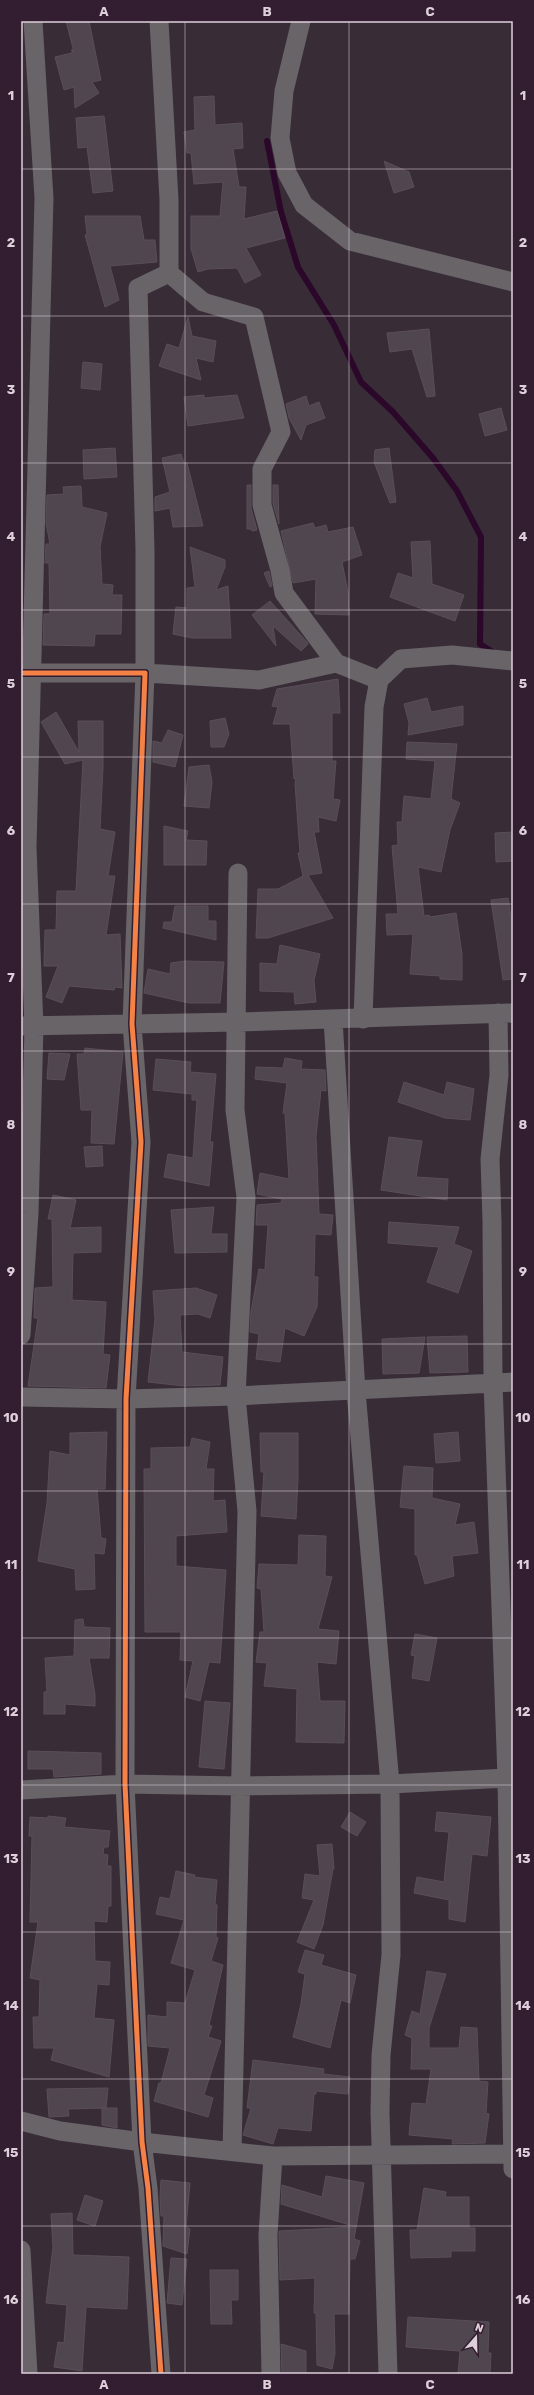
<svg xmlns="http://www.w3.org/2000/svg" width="534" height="2395" font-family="Rubik,sans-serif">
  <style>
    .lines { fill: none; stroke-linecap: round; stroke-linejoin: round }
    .stream { stroke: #2b0729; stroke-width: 6 }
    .building { fill: #50464f; stroke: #5a4f58 }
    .minor { stroke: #686468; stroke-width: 19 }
    .cycleway-casing { stroke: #331d30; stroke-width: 8 }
    .cycleway { stroke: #f48246; stroke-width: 5 }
    .grid { fill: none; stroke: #decfdb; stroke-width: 1; stroke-opacity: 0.55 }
    .neatline { fill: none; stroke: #decfdb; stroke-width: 1.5 }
    .grid-label { font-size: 13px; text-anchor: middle; font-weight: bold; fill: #decfdb }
  </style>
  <rect width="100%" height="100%" fill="#382c37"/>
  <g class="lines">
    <path class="stream" d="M267,141L281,212L298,267L334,325L361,382L393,412L433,458L457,491L481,537L480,644L494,653"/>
  </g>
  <path class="building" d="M66,21H89L101,80L92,82L99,93L75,108L74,87L64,90L55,57L72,53V49L74,52Z
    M214,96L215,125L242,123L243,148L233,149L239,187H246L244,219L277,211L285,238L246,248L261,275L245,283L237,268L208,269L198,272L191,249V216H220L223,182L194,184L191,153H187L184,132L195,130L194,97Z
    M104,116L113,191L93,193L87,147L78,148L76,118Z
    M384,161L409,172L414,187L394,193Z
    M85,216H140L144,240H155L157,262L110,266L119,300L105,307L85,235H87Z
    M188,317L192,336L216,341L213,362L196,358L201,380L159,366L167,344L179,348Z
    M429,329L435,396L427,397L412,349L390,352L387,333Z
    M83,362L102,364L100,390L81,388Z
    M204,395V398L237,395L244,418L188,426L184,397Z
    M306,396L309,406L319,402L325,418L306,425L301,440L289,418L286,404Z
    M501,408L507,430L485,436L479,414Z
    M115,448L117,477L84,479L83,450Z
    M389,448L396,502L390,503L374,462L375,450Z
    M181,454L184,463H187L203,526L173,527L170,508L155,511V497L170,492L162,458Z
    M247,485H251V508L257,530L252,531L251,529H247Z
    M273,485H278L279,524L273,504Z
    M81,486L82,507L107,513L100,547L102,584L113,585L112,595H122L121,634H95L94,646L43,645L44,614H50L49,563H45L46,544H50L46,523L47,495L64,494L63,487Z
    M313,523L315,528L326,525L328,532L353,527L362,555L342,562L348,592L349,615L315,614L316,579L293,583L281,531Z
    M430,541L432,584L464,595L455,621L390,597L398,573L413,578L411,542Z
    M190,547L225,560V567L216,590L228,586L231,638H192L173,634L176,607L187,608V588L195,587Z
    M269,571L272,586L270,587L264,573Z
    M270,601L307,642L308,644L301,651L273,626L276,646L252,615Z
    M338,679L340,713H332V761H336L333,799L340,800L336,821L318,817L319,832H314L322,873L308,875L333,918L268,938H256L258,889H278L303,876L298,853H300L295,784L296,779H294L290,724H273L278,707L272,706L277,689Z
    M427,698L431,712L463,706V725L408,735L409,723L404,704Z
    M56,712L79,752L78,721H103V767L100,829L115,832L108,876H115L106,935L120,934L122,988L115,987L114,990L69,986L62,1003L46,997L58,966H44L45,930H56L57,891H76L83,760L65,764L41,722Z
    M225,718L229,734L224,747H211L210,721Z
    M168,730L183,735L175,767L153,762V741L162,743Z
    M407,742L457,744L451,799L460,803L450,830L441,872L418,867L424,916L429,915L430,917L456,913L462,954V980L440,979V976L410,974L413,934L387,935L386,914H398L392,846L398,845L397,822H402L404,796L431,799L435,761L406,759Z
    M209,765L212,782L209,808L184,806L189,767Z
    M164,826L188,831L186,840L207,841L206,865H164Z
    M513,832V861L496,862L495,833Z
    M508,898L513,930V979L503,980L491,900Z
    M175,906H208V921H216V940L163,928L164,922H172Z
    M280,945L320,954L314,980L316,1002L295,1004L294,992L260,991V963L277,964Z
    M185,961L224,962L220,1003H189L144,993L148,969L170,974L171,963Z
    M85,1048L123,1052L114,1144L91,1143L92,1110H81L77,1054H84Z
    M49,1053L70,1054L64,1080L47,1079Z
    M285,1058L302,1061L301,1069L325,1070L326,1091L321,1090L316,1136L319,1214L333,1215L331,1235L315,1234L314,1277H318L317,1307L304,1336L285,1328L280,1362L256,1359L259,1334L250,1332L251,1311L259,1269L265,1270L268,1225H256L257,1205L281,1203L282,1199L257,1194L260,1173L289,1179L285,1113H283L287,1083L255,1079L256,1067L283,1068Z
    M156,1059L191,1062L190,1072L216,1074L210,1142H213L209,1186L164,1177L168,1154L193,1158L197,1100H192V1094L153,1090Z
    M404,1082L444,1095L447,1082L474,1089L470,1120L445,1118L398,1102Z
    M389,1137L422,1141L416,1177L448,1179L447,1200L381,1190Z
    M102,1146L103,1166L86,1167L84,1147Z
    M53,1195L76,1200L70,1228L101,1227V1252L73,1253L72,1300L106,1302L103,1354L110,1355L106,1388L28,1386L38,1318H34L35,1288L53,1287L52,1219H48Z
    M214,1207L211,1234H227V1252L175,1253L171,1210Z
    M389,1222L459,1227L454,1244L472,1251L458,1293L427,1282L439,1247L388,1243Z
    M196,1288L217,1295L210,1318L198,1314L180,1315L182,1352L223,1357L220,1385L184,1386L148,1382L155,1319L153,1291Z
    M467,1336L468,1372L430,1373L427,1337Z
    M425,1337L419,1373L383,1374L382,1339Z
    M107,1432L105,1489H97L101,1538L106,1539L104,1554L94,1553L95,1589L76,1590L75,1569L38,1561L47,1503L50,1451L70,1455V1433Z
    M458,1432L460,1461L436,1463L434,1434Z
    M260,1433H298V1479L296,1519L261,1516L264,1472H261Z
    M192,1438L210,1442L206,1469H214L213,1501L225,1500L227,1532L176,1536V1566L226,1570L220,1663L209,1662L200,1701L185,1697L193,1661L180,1660L181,1632H145L144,1469H151V1448L190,1447Z
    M404,1466L433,1468L432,1498L460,1504L455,1525L474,1522L478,1553L452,1556L454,1576L425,1584L417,1555H415V1509L400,1507Z
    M299,1535L326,1536L325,1576L332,1577L318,1629L339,1631L336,1664L317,1662L320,1701H345L344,1743L296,1742L297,1689L264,1686L267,1663L256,1662L260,1632H264L261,1589L257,1588L259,1564L298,1565Z
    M83,1619L84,1627L110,1628L109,1658H89L95,1695V1706L65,1704V1714H44V1692H47L45,1658L74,1656L75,1620Z
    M415,1634L437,1638L429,1681L412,1678L415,1656L411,1655Z
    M205,1701L230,1703L224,1769L199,1767Z
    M28,1751L101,1753V1774L54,1777L53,1769H28Z
    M350,1812L366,1822L357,1836L341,1827Z
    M437,1812L491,1817L487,1856L472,1854L465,1922L449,1919V1900L414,1893L417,1877L444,1882L449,1832L435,1831Z
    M48,1816L66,1818L64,1827L110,1831L108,1847H104L103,1854L108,1855L107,1866H111V1906H108L107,1922L94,1921L95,1961L110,1962L109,1985L97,1984L94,2018L114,2020L109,2077L51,2060L54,2048H34L33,2017H39L40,1980L30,1978L38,1922H30L32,1836H29L30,1817L48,1818Z
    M332,1844L334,1869H333L323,1925L314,1949L297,1942L314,1900L302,1898L305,1874L320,1876L317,1845Z
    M176,1871L195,1875L194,1877L217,1880L215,1904L217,1905L216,1937L218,1938L211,1961L223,1965L209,2025L212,2026L208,2037L221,2041L204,2095L213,2098L208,2117L154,2101L159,2083H161L170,2048L148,2046V2015L167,2017V2002L185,2003L195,1970L171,1963L184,1920L156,1914L160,1897L170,1899Z
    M305,1950L324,1955L321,1965L356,1975L350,2003L341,2000L330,2048L293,2037L301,2004L305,1974L298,1972Z
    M427,1971L446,1974L429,2028V2048H459L461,2027L477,2028L479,2081L488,2082L486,2113L489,2114L485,2143L452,2144L453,2139L409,2135L412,2103L426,2104L431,2069H411L412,2038L405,2035L412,2011L420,2014Z
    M253,2060L324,2069L323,2074L350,2077L348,2094L316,2091V2094H314L311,2131L278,2128L273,2144L243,2135L251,2108H247Z
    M108,2088L106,2108L68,2109L69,2116L49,2117L47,2089Z
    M102,2108H117V2128L102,2125Z
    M326,2176L364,2183L354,2239L360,2241L355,2259H350L349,2314H334L335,2353L332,2369L317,2365L316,2313H314L315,2278L280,2280L279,2231L356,2227L281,2204L282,2185L322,2197Z
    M161,2180L190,2183L186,2227L190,2229L187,2254L163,2246L164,2216H161L160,2197Z
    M424,2188L446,2192L445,2197H469V2228H475V2251H451V2257L411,2258L410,2230H417Z
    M85,2195L103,2201L95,2226L77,2220Z
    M72,2213L73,2255L129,2257L127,2309L86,2307L82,2371L54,2367L58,2342L64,2343L67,2305L46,2303L53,2247L51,2214Z
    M171,2258L187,2259L182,2305L167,2303Z
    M210,2270H238V2300H231L232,2324H211Z
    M408,2317L489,2322L488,2353H491L490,2374H458L460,2351L406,2347Z
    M281,2344L306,2351V2374H282Z"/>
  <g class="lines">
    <path class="minor" d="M159,21L169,200V273L138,288L145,550V673L259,680L336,663L379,680
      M301,21L284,91L280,138L287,173L304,205L350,241L513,282
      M169,273L203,302L254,317L281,432L262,469V505L280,570L284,593L336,663
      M21,673H145L132,1024L141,1142L126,1399L125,1784L142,2142L148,2188L161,2374
      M498,1013L499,1075L490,1159L492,1222L493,1382L507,1778L513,2169
      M363,1019L374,707L379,680L401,659L452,655L513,661
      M333,1020L356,1391L390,1784L391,1955L381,2055L380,2113L388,2374
      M21,1026L238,1022L513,1013
      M21,1335L29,1213L34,1027L27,847L44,198L33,21
      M21,1397L126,1399L236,1396L513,1382
      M21,1790L125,1784L239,1786L390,1784L507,1778
      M21,2121L60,2131L142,2142L273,2156L513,2154
      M232,2151L247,1511L236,1396L246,1197L235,1110L238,873
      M21,2250L28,2374
      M271,2374L268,2235L273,2156"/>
    <defs>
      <path id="cycleway" d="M21,673H145L132,1024L141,1142L126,1399L125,1784L142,2142L148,2188L161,2374"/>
    </defs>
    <use href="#cycleway" class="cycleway-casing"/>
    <use href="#cycleway" class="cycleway"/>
  </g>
  <path class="grid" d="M185,21V2374M349,21V2374M21,169H513M21,316H513M21,463H513M21,610H513M21,757H513M21,904H513M21,1051H513M21,1198H513M21,1344H513M21,1491H513M21,1638H513M21,1785H513M21,1932H513M21,2079H513M21,2226H513"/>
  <rect width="534" height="2395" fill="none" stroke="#331d30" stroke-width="44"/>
  <g transform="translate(476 2337) rotate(20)" stroke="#331d30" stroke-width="3" paint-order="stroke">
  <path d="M0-3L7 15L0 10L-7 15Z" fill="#decfdb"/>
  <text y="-6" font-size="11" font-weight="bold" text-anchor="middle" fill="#decfdb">N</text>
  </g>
  <rect x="22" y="22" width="490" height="2351" class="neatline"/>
  <g class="grid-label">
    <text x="104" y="16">A</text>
    <text x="267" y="16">B</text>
    <text x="430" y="16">C</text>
    <text x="11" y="100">1</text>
    <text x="523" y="100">1</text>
    <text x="11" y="247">2</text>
    <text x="523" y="247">2</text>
    <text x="11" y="394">3</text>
    <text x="523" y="394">3</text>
    <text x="11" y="541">4</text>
    <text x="523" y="541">4</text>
    <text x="11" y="688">5</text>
    <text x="523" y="688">5</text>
    <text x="11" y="835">6</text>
    <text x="523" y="835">6</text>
    <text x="11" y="982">7</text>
    <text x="523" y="982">7</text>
    <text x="11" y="1129">8</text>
    <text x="523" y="1129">8</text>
    <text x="11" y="1276">9</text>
    <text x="523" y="1276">9</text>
    <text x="11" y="1422">10</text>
    <text x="523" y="1422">10</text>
    <text x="11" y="1569">11</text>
    <text x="523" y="1569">11</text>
    <text x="11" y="1716">12</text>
    <text x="523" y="1716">12</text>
    <text x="11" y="1863">13</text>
    <text x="523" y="1863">13</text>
    <text x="11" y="2010">14</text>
    <text x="523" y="2010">14</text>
    <text x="11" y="2157">15</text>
    <text x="523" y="2157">15</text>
    <text x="11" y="2304">16</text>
    <text x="523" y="2304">16</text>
    <text x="104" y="2389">A</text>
    <text x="267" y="2389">B</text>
    <text x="430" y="2389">C</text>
  </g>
</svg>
